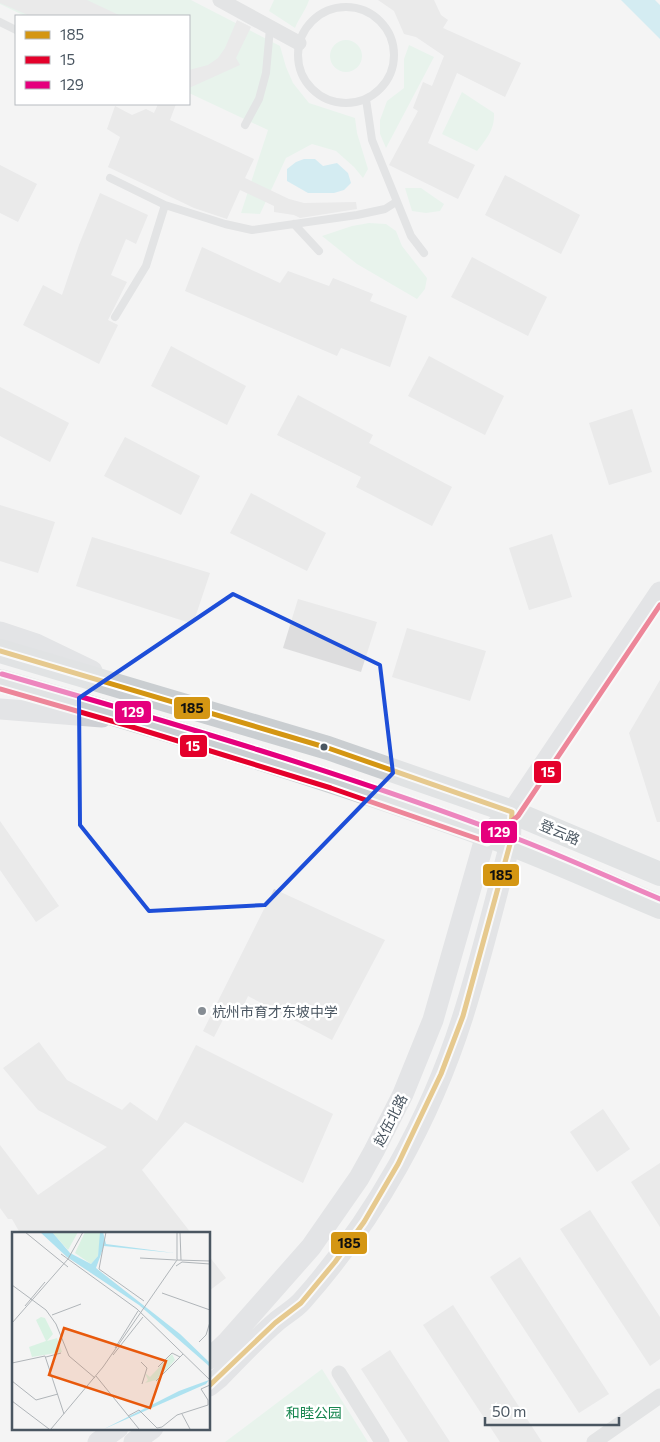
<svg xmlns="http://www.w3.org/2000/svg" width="660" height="1442" font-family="Commissioner,'Noto Sans SC',sans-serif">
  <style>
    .green { fill: #d9f2e3 }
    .water { fill: #aee2f0 }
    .building { fill: #ddddde }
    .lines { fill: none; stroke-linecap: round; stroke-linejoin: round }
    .lane { stroke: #ced0d2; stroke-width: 8 }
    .street { stroke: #ced0d2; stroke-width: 15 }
    .secondary { stroke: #ced0d4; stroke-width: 21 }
    .primary { stroke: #caced1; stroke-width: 24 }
    .bus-1-casing { stroke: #fff; stroke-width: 9 }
    .bus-2-casing { stroke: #fff; stroke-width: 9 }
    .bus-3-casing { stroke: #fff; stroke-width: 9 }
    .bus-1 { stroke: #d49613; stroke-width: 5 }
    .bus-2 { stroke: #e4002b; stroke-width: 5 }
    .bus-3 { stroke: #e5007d; stroke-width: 5 }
    .marked { fill: none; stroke: #1d4ed8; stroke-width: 4; stroke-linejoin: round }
    .bus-dot { fill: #4a5661; stroke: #fff; stroke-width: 2 }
    .poi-dot { fill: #868d94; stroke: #fff; stroke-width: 2 }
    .labels { text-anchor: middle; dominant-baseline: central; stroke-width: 5; stroke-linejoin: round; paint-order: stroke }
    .street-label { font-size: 14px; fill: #4a5661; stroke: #fff }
    .poi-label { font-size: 14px; fill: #4a5661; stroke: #fff; text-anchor: start }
    .park-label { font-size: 14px; fill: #17864f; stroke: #fff }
    .inset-road { fill: none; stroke: #b0b5b9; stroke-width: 1 }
    .view { fill: #e8590c; fill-opacity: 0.15; stroke: #e8590c; stroke-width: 2.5 }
    .inset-edge { fill: none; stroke: #4a5661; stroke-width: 2.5 }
    .line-badge { stroke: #fff; stroke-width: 2 }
    .badge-label { font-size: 14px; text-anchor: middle; font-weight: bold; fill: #fff }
    .pale-badge-label { font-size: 14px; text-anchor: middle; font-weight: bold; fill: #111 }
  </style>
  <rect width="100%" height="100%" fill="#f4f4f4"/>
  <path class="green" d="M0,0H191L280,46L286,67L293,83L309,103L355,118L357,133L368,169L363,178L354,167L336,151L312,144L286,158L260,214L241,213L268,130L189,93V16H25L0,4Z
    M274,0H309C306,10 299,18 295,28L269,11Z
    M330 56a16 16 0 1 1 32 0a16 16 0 1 1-32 0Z
    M409,45L434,57L386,148L380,134V120L387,101L404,88V59Z
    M462,92L494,113C495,129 487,138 477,151L442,134Z
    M405,188H421L444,204L440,211L426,213L412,211Z
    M369,223L386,224L396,231L402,246L427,278L425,289L417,299L357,264L322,236L352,226Z
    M322,1369L368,1442H225Z"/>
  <path class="water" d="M621,0H655L660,5V39Z
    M304,159H315L323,166L337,163L348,173L351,183L344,190L334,193H308L287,181V169L296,162Z"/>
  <path class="building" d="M0,0H87L121,16H30L0,3Z
    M378,0H434L441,15L448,20L443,28L521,63L505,97L457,73L428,143L475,165L458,199L389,165L418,111L413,108L423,82L432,86L444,56L416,37L404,34L394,11Z
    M237,20L251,27L236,58L240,65L189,88V70L208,65L218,58L225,48Z
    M158,104H176L170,120L254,159L245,178L289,199L304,203L356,202L357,209L300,218L294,215L274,212V206L240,190L227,219L194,208L108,167L120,137L107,129L115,106L132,115L146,109L154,113Z
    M0,165L37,184L18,222L0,213Z
    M505,175L580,215L561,254L485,215Z
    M100,193L148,215L136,244L126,239L111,275L127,282L108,320L118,325L99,364L23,325L43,285L62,295L79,245Z
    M202,247L280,283L288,271L329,286L333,278L373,294L370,301L407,316L390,367L341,348L337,356L185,291Z
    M472,257L547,297L528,336L451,297Z
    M171,346L246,386L227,425L151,386Z
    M429,356L504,396L485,435L408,396Z
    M0,387L69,423L50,462L0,436Z
    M298,395L373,435L369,443L452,487L432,526L356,487L361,477L277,435Z
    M632,409L652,472L609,485L589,423Z
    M125,437L200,476L181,515L104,476Z
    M251,493L326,533L307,571L230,533Z
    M0,505L55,522L38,573L0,561Z
    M552,534L572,597L529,610L509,548Z
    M92,537L210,573L193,624L76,586Z
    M298,599L377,622L361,672L283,648Z
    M407,628L486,651L470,701L392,677Z
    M660,680V822H657L629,733Z
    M0,821L59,906L36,922L0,870Z
    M274,889L385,940L332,1040L248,996L239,1016L228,1010L214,1037L203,1031Z
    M39,1042L67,1080L122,1110L130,1102L157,1121L196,1045L333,1114L303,1183L185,1122L142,1170L191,1233H20L12,1219H8L0,1208V1145L38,1195L107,1147L38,1110L3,1068Z
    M603,1109L630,1149L597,1172L570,1132Z
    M660,1163V1227L631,1182Z
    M590,1210L660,1317V1359L650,1366L560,1229Z
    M209,1256L226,1278L209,1291Z
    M520,1257L609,1394L579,1413L490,1277Z
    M453,1305L542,1442H500L423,1325Z
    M390,1350L450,1442H408L361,1369Z"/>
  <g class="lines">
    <path class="lane" d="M298 55a48 48 0 1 1 96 0a48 48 0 1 1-96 0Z
      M0,22L16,30
      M366,99L372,140L411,236L424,253
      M245,125L259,99L266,73L270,28
      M110,178L165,205
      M294,224L319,251
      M115,317L146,266L165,205L225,224L252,230L357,215L385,209L396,202"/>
    <path class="street" d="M220,0L299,43
      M339,1373L382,1442
      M594,1442L660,1396"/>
    <path class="secondary" d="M0,632L36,644L92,671
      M0,709L102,717
      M209,1359L228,1341L311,1247L359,1178L374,1151L403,1094L433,1020L486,835L512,812L660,592
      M209,1386L219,1378C238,1359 256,1339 276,1322C284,1315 295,1309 302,1301C375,1219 430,1120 463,1016C481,959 495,901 510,844L511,827
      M98,1442L118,1428
      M134,1442L153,1428"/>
    <path class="primary" d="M0,651L328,748L512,812L660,874
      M0,681C163,728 326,776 486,835C545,856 602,883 660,907"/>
    <defs>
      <path id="bus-1" d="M0,651L328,748L512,812L510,844L463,1016L441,1074L398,1164L364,1222L335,1262L301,1303L275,1323L209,1386"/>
      <path id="bus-2" d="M0,689L129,726L331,788L487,842L518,816L660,605"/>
      <path id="bus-3" d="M2,674C173,723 344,773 510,836C561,855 610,878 660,899"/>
    </defs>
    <use href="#bus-1" class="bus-1-casing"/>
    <use href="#bus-2" class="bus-2-casing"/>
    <use href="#bus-3" class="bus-3-casing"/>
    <use href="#bus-1" class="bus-1"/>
    <use href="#bus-2" class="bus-2"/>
    <use href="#bus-3" class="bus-3"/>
  </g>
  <path d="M0 0H660V1442H0ZM233,594L380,665L393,773L265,905L149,911L80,825L79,698Z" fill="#f4f4f4" fill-opacity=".55" fill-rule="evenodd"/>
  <path class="marked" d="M233,594L380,665L393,773L265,905L149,911L80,825L79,698Z"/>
  <circle class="bus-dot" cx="324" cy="747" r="4.5"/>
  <circle class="poi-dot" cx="202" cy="1011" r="5"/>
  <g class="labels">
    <g class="street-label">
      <text transform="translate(560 832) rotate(23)">登云路</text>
      <text transform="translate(390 1120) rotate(-63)">赵伍北路</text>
    </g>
    <g class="poi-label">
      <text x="212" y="1011">杭州市育才东坡中学</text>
    </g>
    <g class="park-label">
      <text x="314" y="1412">和睦公园</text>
    </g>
  </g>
  <g transform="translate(12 1232)">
    <rect width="198" height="198" fill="#f4f4f4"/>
    <path d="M40,0H66L56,18ZM73,0H88L89,3L86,24L79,32L63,21ZM29,85L33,86L41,102L35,109L45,106L50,120L20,125L17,115L34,109L24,88ZM160,122L163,128L156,136L144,148L133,151L136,148L133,141L138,145Z" fill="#d9f2e3"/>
    <path d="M28,0H40L58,21L79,32L86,24L88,0H91L94,12L162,21L92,14L84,36L168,102L197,130V134L127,73L55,25ZM197,148L194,152L92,197L167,159Z" fill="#aee2f0"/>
    <path class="inset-road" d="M13,0L56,35M94,0L87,37L132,69M168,0L169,28M49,22L125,77L198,148M128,26L164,28M165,28V0M164,34L170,30L198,32M0,53L34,78L44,92L57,124L83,146M150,61L198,78M13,74L33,50M40,83L69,72M0,91L56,27L71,0M187,110L194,103L198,90M103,116L126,79M101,123L131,85M34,125L49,121M129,130L135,136L130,152M0,131L33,124L52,182M146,135L160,121L168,125M84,144L127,197M0,149L24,168L46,162M144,149L171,122M0,169L37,197M170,182L178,197M116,184L127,178L145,196L150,195L165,183L196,173V168L189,157L198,153M39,197L91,135L165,28L198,29"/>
    <path class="view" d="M52,96L154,129L138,176L37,143Z"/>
    <rect width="198" height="198" class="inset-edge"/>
  </g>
  <g class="line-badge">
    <rect x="173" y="696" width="38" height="24" rx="5" fill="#d49613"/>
    <rect x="114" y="700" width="38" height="24" rx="5" fill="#e5007d"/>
    <rect x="179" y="734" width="29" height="24" rx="5" fill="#e4002b"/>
    <rect x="533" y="760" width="29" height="24" rx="5" fill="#e4002b"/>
    <rect x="480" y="820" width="38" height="24" rx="5" fill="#e5007d"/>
    <rect x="482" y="863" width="38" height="24" rx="5" fill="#d49613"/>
    <rect x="330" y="1231" width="38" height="24" rx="5" fill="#d49613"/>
  </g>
  <g class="badge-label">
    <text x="133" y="717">129</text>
    <text x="193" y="751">15</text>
    <text x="548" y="777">15</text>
    <text x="499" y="837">129</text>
  </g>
  <g class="pale-badge-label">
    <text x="192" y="713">185</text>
    <text x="501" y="880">185</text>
    <text x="349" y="1248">185</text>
  </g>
  <rect x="15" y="15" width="175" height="90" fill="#ffffff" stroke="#b7bbc0"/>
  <rect x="25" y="31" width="25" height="8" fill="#d49613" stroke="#b7bbc0"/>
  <text x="60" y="40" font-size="15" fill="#4a5661">185</text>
  <rect x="25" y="56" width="25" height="8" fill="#e4002b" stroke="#b7bbc0"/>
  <text x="60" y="65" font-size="15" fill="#4a5661">15</text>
  <rect x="25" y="81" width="25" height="8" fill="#e5007d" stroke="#b7bbc0"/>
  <text x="60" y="90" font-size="15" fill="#4a5661">129</text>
  <path d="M485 1417v8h134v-8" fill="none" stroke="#4a5661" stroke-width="2.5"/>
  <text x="492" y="1417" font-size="15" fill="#4a5661" stroke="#ffffff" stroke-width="4" paint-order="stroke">50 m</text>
</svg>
